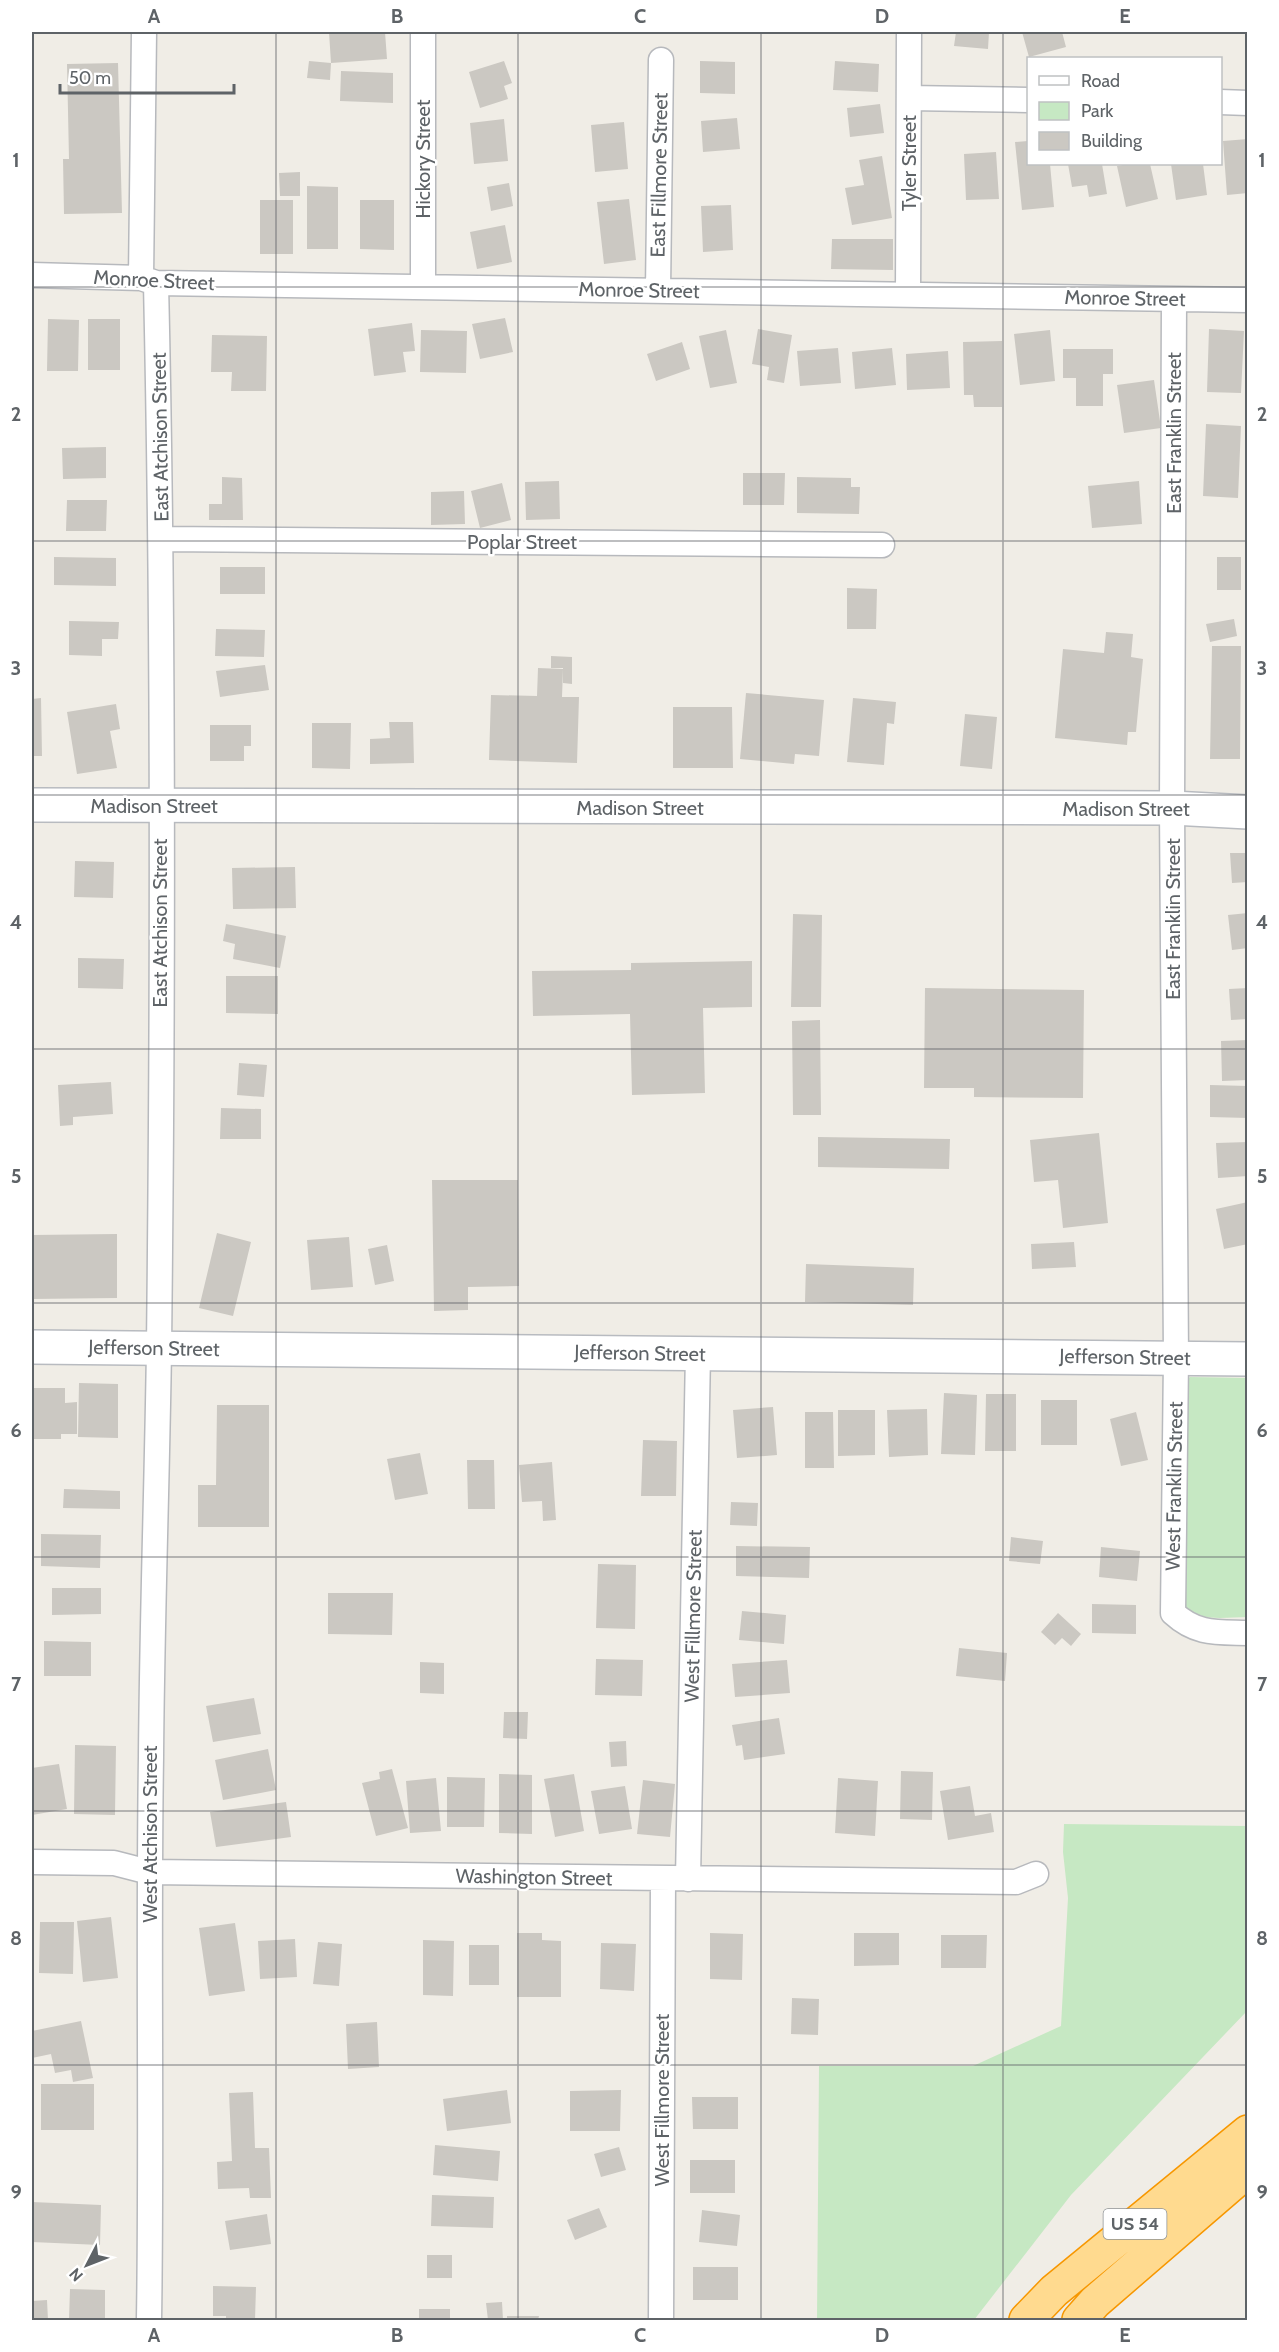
<svg xmlns="http://www.w3.org/2000/svg" width="1279" height="2352" font-family="Cabin,sans-serif">
  <style>
    .green { fill: #c6e8c3 }
    .building { fill: #cbc8c2 }
    .lines { fill: none; stroke-linecap: round; stroke-linejoin: round }
    .street-casing { stroke: #b7b9bd; stroke-width: 27 }
    .secondary-casing { stroke: #b8bbc0; stroke-width: 36 }
    .highway-casing { stroke: #f79700; stroke-width: 36 }
    .street { stroke: #fff; stroke-width: 24 }
    .secondary { stroke: #fff; stroke-width: 33 }
    .highway { stroke: #ffda8f; stroke-width: 33 }
    .grid { fill: none; stroke: #5e6367; stroke-width: 1.5; stroke-opacity: 0.55 }
    .labels { text-anchor: middle; dominant-baseline: central; stroke-width: 5; stroke-linejoin: round; paint-order: stroke }
    .shield { fill: #fff; stroke: #8e9295; stroke-width: 1.5 }
    .shield-label { font-size: 18px; font-weight: bold; fill: #5e6367 }
    .street-label { font-size: 20px; fill: #5e6367; stroke: #fff }
    .neatline { fill: none; stroke: #5e6367; stroke-width: 2 }
    .grid-label { font-size: 20px; text-anchor: middle; font-weight: bold; fill: #5e6367 }
  </style>
  <rect width="100%" height="100%" fill="#f0ede6"/>
  <path class="green" d="M1190,1377L1247,1378V1617C1225,1617 1200,1623 1184,1605L1182,1385Z
    M1064,1824L1247,1826V2011L1071,2195L974,2320H817L819,2066H973L1061,2026L1068,1898L1063,1852Z"/>
  <path class="building" d="M329,32H385L387,59L331,63Z
    M956,32H989L988,49L954,46Z
    M1022,32H1062L1066,47L1029,57Z
    M309,61L331,63L330,80L307,78Z
    M504,61L512,83L504,86L508,99L480,108L469,72Z
    M700,61L735,62V94L700,93Z
    M835,61L879,64L878,92L833,90Z
    M118,63L122,213L64,214L63,159H69L67,64Z
    M341,71L393,73V103L340,101Z
    M880,104L884,133L850,137L847,108Z
    M737,118L740,149L703,152L701,121Z
    M504,119L508,161L474,164L470,123Z
    M624,122L628,169L595,172L591,125Z
    M1248,139V193L1227,195L1223,141Z
    M1028,141V164H1050L1054,207L1022,210L1015,142Z
    M996,152L999,199L966,200L964,154Z
    M882,156L892,218L852,225L845,188L864,185L859,160Z
    M1068,164H1102L1107,194L1089,197L1087,185L1072,187Z
    M1129,164H1150L1158,199L1126,207L1117,166Z
    M1171,164H1203L1207,195L1176,200Z
    M300,172V196H280L279,173Z
    M509,183L513,206L491,211L487,187Z
    M307,186L338,187V249H307Z
    M629,199L636,260L604,264L597,202Z
    M260,200H293V254H260Z
    M360,200H394V250L360,249Z
    M731,205L733,250L703,252L701,206Z
    M505,225L512,262L477,269L470,232Z
    M832,239H893V270L831,269Z
    M505,318L513,352L480,359L472,324Z
    M48,319L79,320L78,371H47Z
    M88,319H120V370H88Z
    M412,323L415,351L403,352L406,372L374,376L368,329Z
    M758,329L792,335L784,383L767,380L769,367L752,364Z
    M1209,329L1244,331L1241,393L1207,392Z
    M421,330L467,331L466,373L420,372Z
    M726,330L737,383L710,388L699,336Z
    M1050,330L1055,381L1020,385L1014,334Z
    M212,335L267,336L266,391H231L232,372H211Z
    M1002,341V407H974L973,395H964L963,342Z
    M682,342L690,369L656,381L647,354Z
    M838,348L841,383L800,386L797,351Z
    M892,348L896,385L855,389L852,352Z
    M1063,349H1113V374H1103V406H1076V378H1063Z
    M948,351L950,388L907,390L906,354Z
    M1154,380L1161,428L1124,433L1117,385Z
    M1206,424L1241,426L1238,498L1203,496Z
    M106,447V478L63,479L62,448Z
    M743,473H785L784,505H743Z
    M222,477L242,478L243,520H209V504H222Z
    M797,477L851,478V487H860L859,514L797,513Z
    M559,481L560,519L526,520L525,482Z
    M1139,481L1142,524L1092,528L1088,486Z
    M502,483L511,520L480,528L471,491Z
    M464,491L465,524L431,525V492Z
    M67,500H107L106,531H66Z
    M54,557L116,558V586L54,585Z
    M1217,557H1241V590H1217Z
    M220,567H265V594H220Z
    M847,588L877,589L876,629H847Z
    M1234,619L1237,636L1210,642L1206,624Z
    M69,621L119,622L118,639H102V656L69,655Z
    M216,629L265,630L264,657L215,656Z
    M1106,632L1133,634L1131,657L1143,659L1136,732H1128L1127,745L1055,738L1063,649L1104,653Z
    M1212,646H1241L1240,759H1210Z
    M551,656L572,657V684L563,683V668H551Z
    M265,665L269,690L220,697L216,671Z
    M538,668L563,669L562,697H579L577,763L489,760L491,695L537,696Z
    M746,693L824,700L819,756L795,754L794,764L740,759Z
    M41,698L42,756H32V699Z
    M853,698L896,702L894,724L887,723L884,765L847,762Z
    M116,704L120,729L110,731L117,768L77,774L67,712Z
    M673,707H732L733,768H673Z
    M965,714L997,717L992,769L960,766Z
    M389,722H413L414,763L370,764V739L390,738Z
    M312,723H351L350,769L312,768Z
    M210,725H251V746H244V761H210Z
    M1230,853H1248V882L1232,883Z
    M75,861L114,862L113,898L74,897Z
    M295,867L296,908L233,909L232,868Z
    M1248,913V948L1232,950L1228,915Z
    M793,914L822,915L821,1007H791Z
    M226,924L286,936L280,968L233,959L235,944L223,941Z
    M78,958L124,959L123,989L78,988Z
    M752,961V1007L703,1008L705,1093L632,1095L630,1014L533,1016L532,971L631,970V963Z
    M226,976H278V1014L226,1013Z
    M925,988L1084,990L1083,1098L974,1097V1088H924Z
    M1248,988V1019L1231,1020L1229,989Z
    M820,1020L821,1115H793L792,1021Z
    M1248,1040V1080L1222,1081L1221,1041Z
    M239,1063L267,1065L264,1097L237,1095Z
    M111,1082L113,1114L73,1117V1125L60,1126L58,1085Z
    M1210,1085L1248,1086V1118L1210,1117Z
    M221,1108L261,1109V1139H220Z
    M1099,1133L1108,1223L1063,1228L1058,1180L1034,1182L1030,1140Z
    M818,1137L950,1139L949,1169L818,1167Z
    M1248,1142V1176L1218,1178L1216,1143Z
    M432,1180H518L519,1286L468,1287V1310L434,1311Z
    M1248,1202V1244L1224,1249L1216,1209Z
    M217,1233L251,1242L233,1316L199,1308Z
    M117,1234V1298L32,1299V1235Z
    M349,1237L353,1287L311,1290L307,1240Z
    M1074,1242L1076,1267L1032,1269L1031,1244Z
    M387,1245L394,1281L375,1285L368,1249Z
    M806,1264L914,1268L913,1305L805,1302Z
    M79,1383L118,1384V1438L78,1437Z
    M32,1388H65V1403L77,1402V1434H61V1439H32Z
    M944,1393L977,1395L975,1455L941,1454Z
    M986,1394H1016V1451H985Z
    M1041,1400H1077V1445H1041Z
    M217,1405H269V1527H198V1485H216Z
    M773,1407L777,1455L737,1458L733,1410Z
    M927,1409L928,1455L889,1457L887,1410Z
    M838,1410H875V1455L838,1456Z
    M805,1412H833L834,1468H805Z
    M1136,1412L1148,1460L1121,1466L1110,1419Z
    M643,1440L677,1441L676,1496H641Z
    M420,1453L428,1494L395,1500L387,1459Z
    M467,1460H494L495,1509H468Z
    M552,1462L556,1520L543,1521L542,1501L522,1502L519,1465Z
    M64,1489L120,1491V1509L63,1508Z
    M731,1502L758,1503L757,1526L730,1525Z
    M41,1534L101,1535L100,1568L41,1566Z
    M1011,1537L1043,1541L1040,1564L1009,1561Z
    M736,1546L810,1547L809,1578L736,1576Z
    M1101,1547L1140,1551L1137,1581L1099,1577Z
    M598,1564L636,1565L635,1629L596,1628Z
    M52,1588H101V1614L52,1615Z
    M328,1593H393L392,1635L328,1634Z
    M1092,1604L1136,1605V1634L1092,1633Z
    M742,1611L786,1615L784,1644L739,1640Z
    M1058,1613L1081,1634L1071,1646L1062,1638L1055,1645L1041,1632Z
    M44,1641L91,1642V1676H44Z
    M959,1648L1007,1653L1005,1681L956,1676Z
    M596,1659L643,1660L642,1696L595,1695Z
    M787,1660L790,1693L735,1697L732,1664Z
    M420,1662L444,1663V1694L420,1693Z
    M254,1698L261,1734L213,1742L206,1706Z
    M504,1712H528L527,1739L503,1738Z
    M779,1718L785,1754L744,1760L742,1745L736,1746L732,1725Z
    M626,1741L627,1766L611,1767L609,1742Z
    M75,1745L116,1746L115,1815L74,1814Z
    M268,1749L276,1790L223,1800L215,1760Z
    M59,1764L67,1809L32,1815V1768Z
    M392,1769L408,1828L376,1836L362,1783L380,1779L379,1772Z
    M901,1771L933,1772L932,1820L900,1819Z
    M499,1774L532,1775V1834L499,1833Z
    M574,1774L584,1831L555,1837L544,1779Z
    M447,1777L485,1778L484,1827H447Z
    M436,1778L441,1831L410,1833L406,1781Z
    M838,1778L878,1781L875,1836L835,1833Z
    M643,1780L675,1784L670,1837L637,1834Z
    M625,1786L632,1829L599,1834L591,1791Z
    M970,1786L975,1816L991,1813L994,1832L948,1840L940,1791Z
    M286,1802L291,1837L216,1847L210,1812Z
    M111,1917L118,1978L83,1982L77,1921Z
    M40,1922H74L73,1974L39,1973Z
    M235,1923L245,1991L209,1996L199,1928Z
    M517,1933H542V1940L561,1941V1997H517Z
    M710,1933L743,1934L742,1980L710,1979Z
    M854,1933H899V1965L854,1966Z
    M941,1935H987L986,1968H941Z
    M295,1939L297,1977L260,1979L258,1941Z
    M423,1940L454,1941L453,1996L423,1995Z
    M318,1942L342,1944L339,1986L313,1984Z
    M601,1943L636,1944L634,1991L600,1989Z
    M469,1945H499V1985H469Z
    M792,1998L819,1999L818,2035L791,2034Z
    M81,2021L93,2078L73,2082L71,2070L55,2073L51,2054L32,2058V2031Z
    M377,2022L379,2067L348,2069L346,2024Z
    M41,2084H94V2130H41Z
    M507,2090L511,2123L447,2131L443,2099Z
    M621,2090L620,2131H570V2091Z
    M253,2092L255,2148H269L271,2198H250L249,2188L218,2189L217,2162L232,2161L229,2093Z
    M692,2097H738V2129H693Z
    M435,2145L500,2151L498,2181L433,2175Z
    M619,2147L626,2170L601,2177L594,2154Z
    M690,2160H735V2193H690Z
    M432,2195L494,2197L493,2228L431,2226Z
    M32,2202L101,2205L100,2245L32,2242Z
    M599,2208L607,2227L575,2240L567,2220Z
    M702,2210L740,2215L737,2246L699,2242Z
    M267,2214L271,2244L230,2250L225,2221Z
    M427,2255H452V2278H427Z
    M693,2267H738V2300H693Z
    M213,2286L256,2287L255,2320H226V2316H213Z
    M70,2289L105,2290V2320H69Z
    M47,2300L48,2320H32V2301Z
    M502,2302L503,2320H488L486,2303Z
    M419,2309H450V2320H419Z
    M507,2316H539L538,2320H507Z"/>
  <g class="lines">
    <defs>
      <path id="street" d="M423,32V287
        M909,98L1028,100
        M1220,102L1248,103
        M32,275L141,278L156,283L1248,300
        M141,278L144,32
        M658,290L661,60
        M908,294L909,32
        M1174,299L1172,808L1176,1358L1173,1613C1197,1635 1217,1632 1248,1633
        M162,539L882,545
        M32,1862L114,1863L149,1872L1016,1882L1036,1874
        M688,1879L698,1353
        M149,2320C152,2133 148,1945 151,1757C152,1621 157,1484 159,1348C163,993 164,638 156,283
        M661,2320L663,1879"/>
      <path id="secondary" d="M32,805L1172,808L1248,812
        M32,1347L1248,1359"/>
      <path id="highway" d="M1026,2320L1054,2291L1248,2132
        M1079,2320L1095,2302L1248,2170"/>
    </defs>
    <use href="#street" class="street-casing"/>
    <use href="#secondary" class="secondary-casing"/>
    <use href="#highway" class="highway-casing"/>
    <use href="#street" class="street"/>
    <use href="#secondary" class="secondary"/>
    <use href="#highway" class="highway"/>
  </g>
  <path class="grid" d="M276,32V2320M518,32V2320M761,32V2320M1003,32V2320M32,287H1248M32,541H1248M32,795H1248M32,1049H1248M32,1303H1248M32,1557H1248M32,1811H1248M32,2065H1248"/>
  <g class="labels">
    <rect class="shield" x="1103.5" y="2209" width="63" height="30" rx="4.5"/>
    <g class="shield-label">
      <text x="1135" y="2224">US 54</text>
    </g>
    <g class="street-label">
      <text transform="translate(423 159) rotate(-90)">Hickory Street</text>
      <text transform="translate(909 163) rotate(-90)">Tyler Street</text>
      <text transform="translate(659 175) rotate(-89)">East Fillmore Street</text>
      <text transform="translate(154 280) rotate(3)">Monroe Street</text>
      <text transform="translate(639 290) rotate(1)">Monroe Street</text>
      <text transform="translate(1125 298) rotate(1)">Monroe Street</text>
      <text transform="translate(1174 433) rotate(-90)">East Franklin Street</text>
      <text transform="translate(160 437) rotate(-91)">East Atchison Street</text>
      <text x="522" y="542">Poplar Street</text>
      <text x="154" y="806">Madison Street</text>
      <text x="640" y="808">Madison Street</text>
      <text x="1126" y="809">Madison Street</text>
      <text transform="translate(1173 919) rotate(-90)">East Franklin Street</text>
      <text transform="translate(160 923) rotate(-90)">East Atchison Street</text>
      <text transform="translate(154 1348) rotate(1)">Jefferson Street</text>
      <text transform="translate(640 1353) rotate(1)">Jefferson Street</text>
      <text transform="translate(1125 1357) rotate(1)">Jefferson Street</text>
      <text transform="translate(1174 1486) rotate(-89)">West Franklin Street</text>
      <text transform="translate(693 1616) rotate(-89)">West Fillmore Street</text>
      <text transform="translate(150 1834) rotate(-90)">West Atchison Street</text>
      <text transform="translate(534 1877) rotate(1)">Washington Street</text>
      <text transform="translate(662 2100) rotate(-90)">West Fillmore Street</text>
    </g>
  </g>
  <rect width="1279" height="2352" fill="none" stroke="#ffffff" stroke-width="66"/>
  <rect x="1027" y="57" width="195" height="108" fill="#ffffff" stroke="#bfc1c2" stroke-width="1.5"/>
  <rect x="1039" y="76" width="30" height="9" fill="#ffffff" stroke="#bfc1c2" stroke-width="1.5"/>
  <text x="1081" y="87" font-size="18" fill="#5e6367">Road</text>
  <rect x="1039" y="102" width="30" height="18" fill="#c6e8c3" stroke="#bfc1c2" stroke-width="1.5"/>
  <text x="1081" y="117" font-size="18" fill="#5e6367">Park</text>
  <rect x="1039" y="132" width="30" height="18" fill="#cbc8c2" stroke="#bfc1c2" stroke-width="1.5"/>
  <text x="1081" y="147" font-size="18" fill="#5e6367">Building</text>
  <g transform="translate(87 2265) rotate(228)" stroke="#ffffff" stroke-width="4.5" paint-order="stroke">
  <path d="M0-4.5L10 22L0 15L-10 22Z" fill="#5e6367"/>
  <text y="-9" font-size="16" font-weight="bold" text-anchor="middle" fill="#5e6367">N</text>
  </g>
  <path d="M60 84v9h174v-9" fill="none" stroke="#5e6367" stroke-width="3"/>
  <text x="69" y="84" font-size="18" fill="#5e6367" stroke="#ffffff" stroke-width="4.5" paint-order="stroke">50 m</text>
  <rect x="33" y="33" width="1213" height="2286" class="neatline"/>
  <g class="grid-label">
    <text x="154" y="23">A</text>
    <text x="397" y="23">B</text>
    <text x="640" y="23">C</text>
    <text x="882" y="23">D</text>
    <text x="1125" y="23">E</text>
    <text x="16" y="167">1</text>
    <text x="1262" y="167">1</text>
    <text x="16" y="421">2</text>
    <text x="1262" y="421">2</text>
    <text x="16" y="675">3</text>
    <text x="1262" y="675">3</text>
    <text x="16" y="929">4</text>
    <text x="1262" y="929">4</text>
    <text x="16" y="1183">5</text>
    <text x="1262" y="1183">5</text>
    <text x="16" y="1437">6</text>
    <text x="1262" y="1437">6</text>
    <text x="16" y="1691">7</text>
    <text x="1262" y="1691">7</text>
    <text x="16" y="1945">8</text>
    <text x="1262" y="1945">8</text>
    <text x="16" y="2199">9</text>
    <text x="1262" y="2199">9</text>
    <text x="154" y="2342">A</text>
    <text x="397" y="2342">B</text>
    <text x="640" y="2342">C</text>
    <text x="882" y="2342">D</text>
    <text x="1125" y="2342">E</text>
  </g>
</svg>
